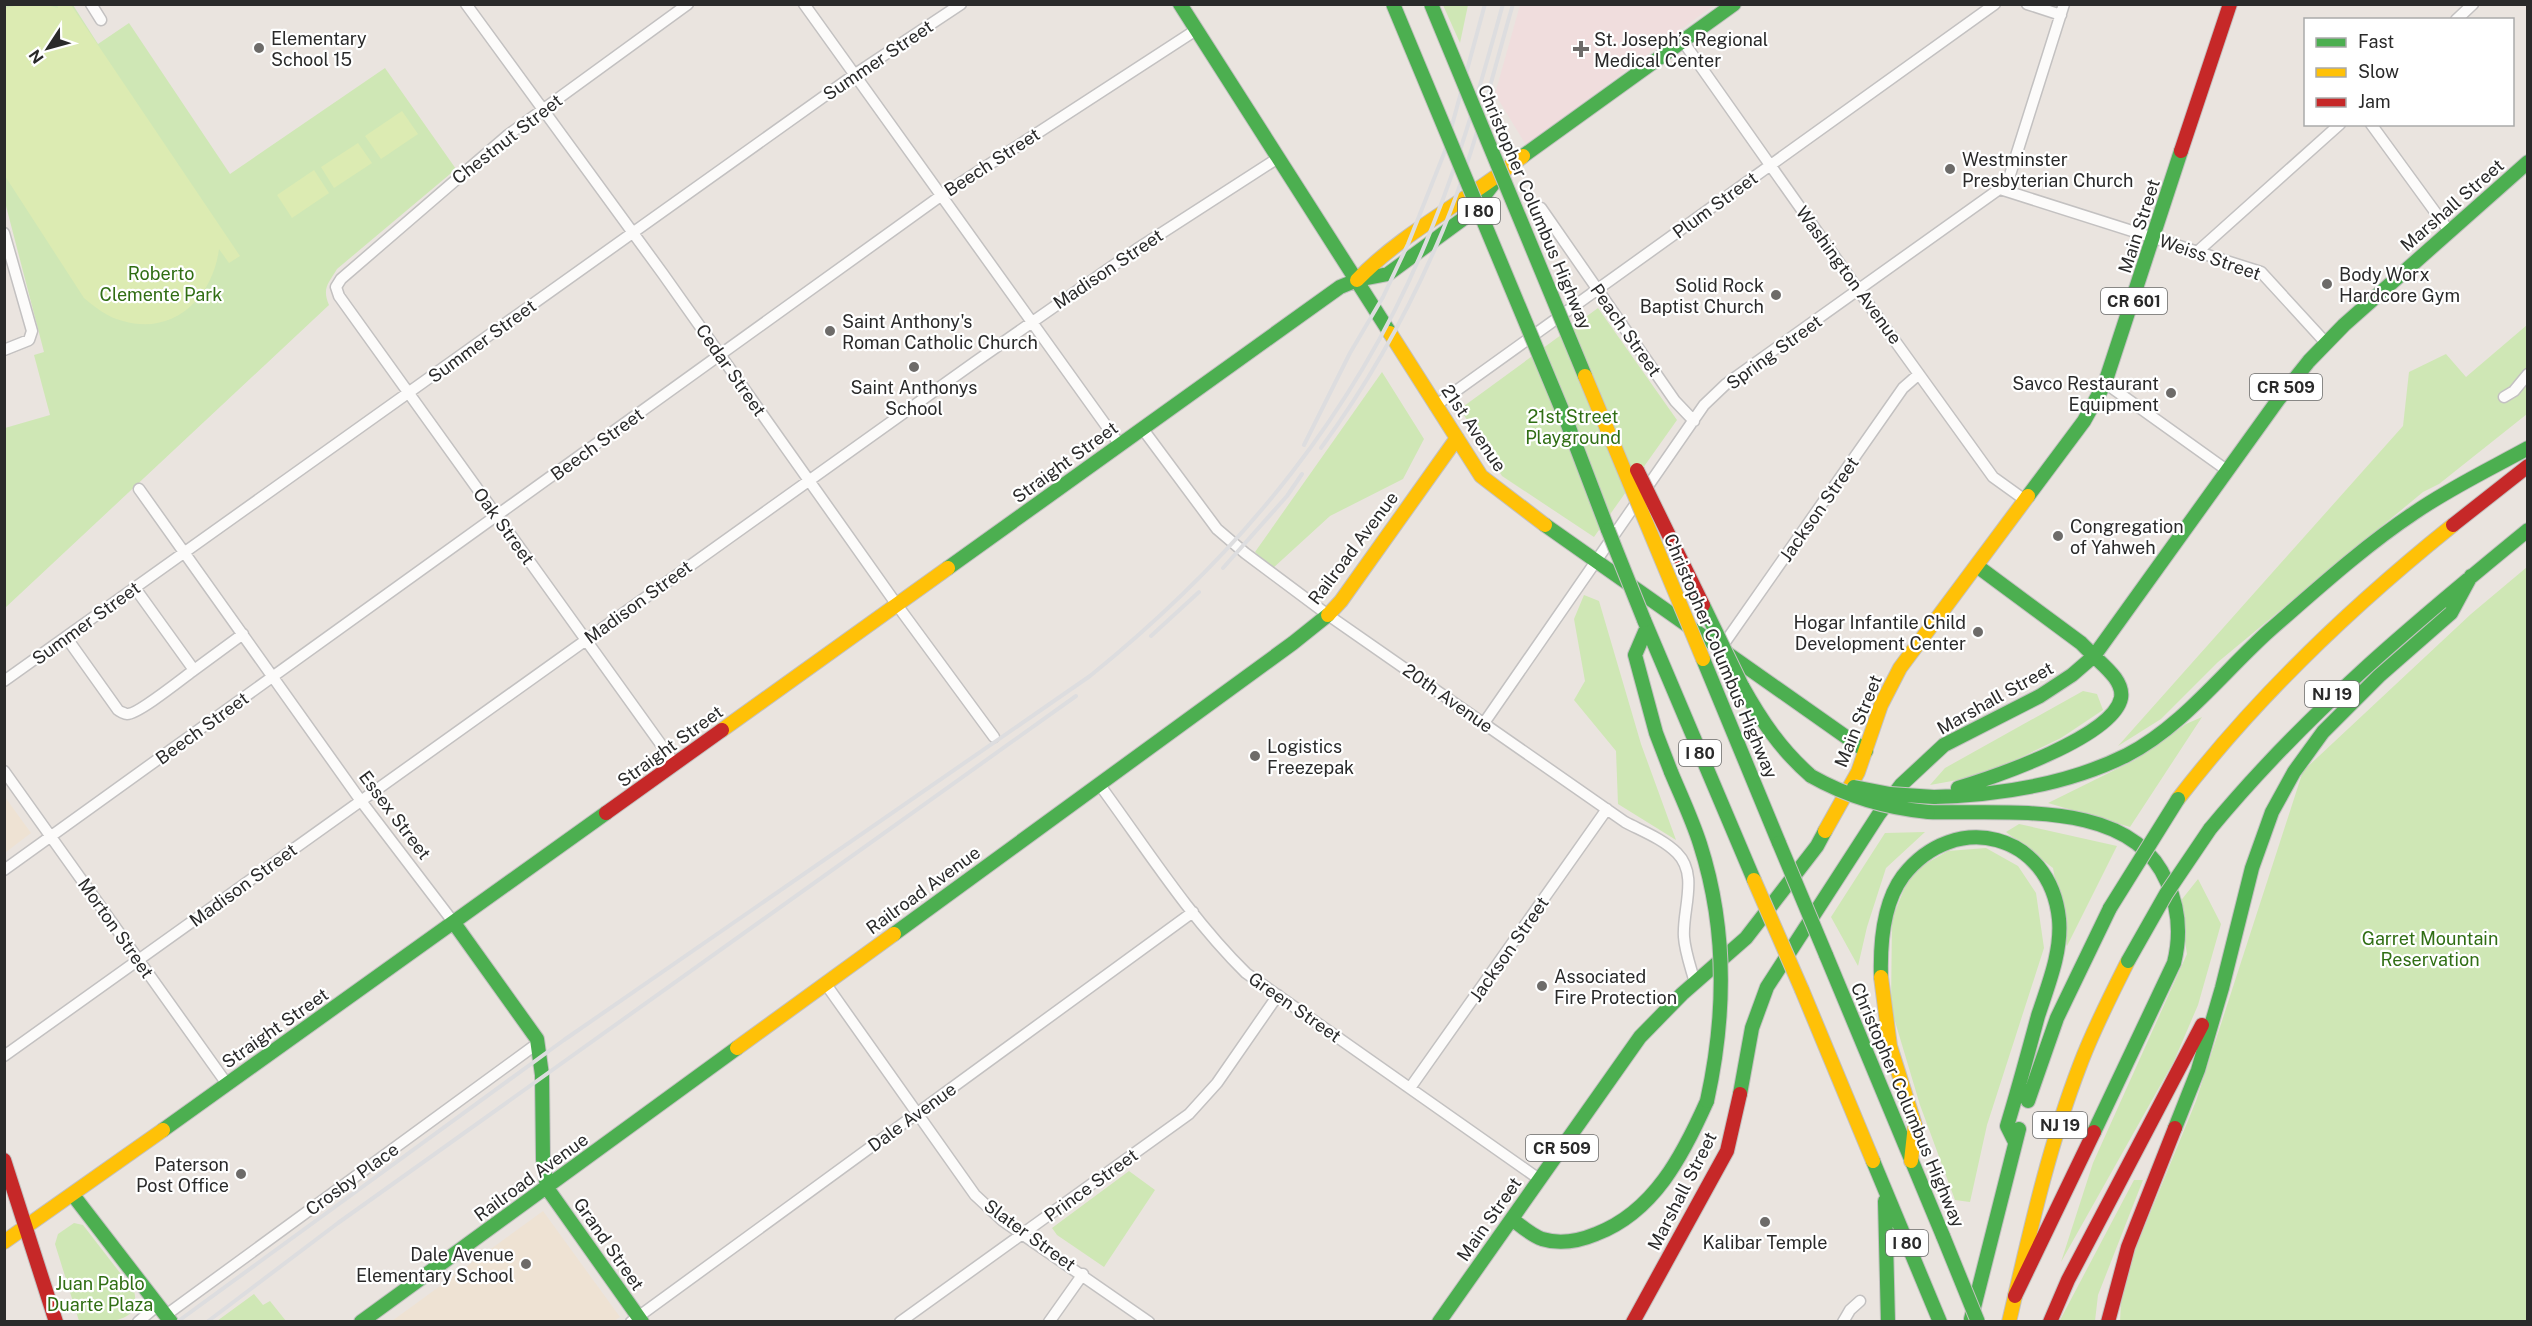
<svg xmlns="http://www.w3.org/2000/svg" width="2532" height="1326" font-family="'Public Sans',sans-serif">
  <style>
    .education { fill: #eee2d3 }
    .medical { fill: #f0dddd }
    .green { fill: #cfe7b5 }
    .pitch { fill: #dcebb2 }
    .lines { fill: none; stroke-linecap: round; stroke-linejoin: round }
    .street-casing { stroke: #c3c1c1; stroke-width: 13 }
    .fast-casing { stroke: #c3c1c1; stroke-width: 16 }
    .slow-casing { stroke: #c3c1c1; stroke-width: 16 }
    .jam-casing { stroke: #c3c1c1; stroke-width: 16 }
    .street { stroke: #fcfbfa; stroke-width: 10 }
    .fast { stroke: #4caf50; stroke-width: 14 }
    .slow { stroke: #ffc107; stroke-width: 14 }
    .jam { stroke: #c62828; stroke-width: 14 }
    .rail { stroke: #dddddf; stroke-width: 4 }
    .fast-bridge-casing { stroke: #c5c3c1; stroke-width: 16; stroke-linecap: butt }
    .slow-bridge-casing { stroke: #c5c3c1; stroke-width: 16; stroke-linecap: butt }
    .jam-bridge-casing { stroke: #c5c3c1; stroke-width: 16; stroke-linecap: butt }
    .fast-bridge { stroke: #4caf50; stroke-width: 14 }
    .slow-bridge { stroke: #ffc107; stroke-width: 14 }
    .jam-bridge { stroke: #c62828; stroke-width: 14 }
    .poi-dot { fill: #6d6b69; stroke: #fff; stroke-width: 2 }
    .labels { text-anchor: middle; dominant-baseline: central; stroke-width: 4.5; stroke-linejoin: round; paint-order: stroke }
    .shield { fill: #fff; stroke: #6a6a6a; stroke-width: 1.5 }
    .shield-label { font-size: 16px; font-weight: bold; fill: #2a2a2a }
    .poi-label { font-size: 18px; fill: #2a2a2a; stroke: #fff; text-anchor: start }
    .street-label { font-size: 18px; fill: #2a2a2a; stroke: #fff }
    .park-label { font-size: 18px; fill: #306e14; stroke: #fff }
  </style>
  <rect width="100%" height="100%" fill="#eae4df"/>
  <path class="education" d="M5,797L31,833L6,852L4,850Z
    M543,1211L620,1317L613,1322L392,1321Z"/>
  <path class="medical" d="M1520,5H1714L1526,145L1495,94Z"/>
  <path class="green" d="M5,5H73L98,44L129,23L230,174L385,68L456,169L337,269C328,284 322,288 329,305L5,608V428L50,415L34,355L44,352L5,202Z
    M1443,5H1468L1460,43Z
    M1598,308L1677,420L1594,537L1502,476L1462,412L1464,406Z
    M2527,325V414L2439,484L2423,492L2218,662L2161,719L2118,746L2403,426L2409,372L2446,354L2466,377Z
    M1382,372L1424,439L1403,479L1330,516L1272,569L1255,552Z
    M2527,567V1321L2120,1322L2122,1282L2196,1101L2303,771L2471,614Z
    M1584,595L1599,601L1641,744L1676,840L1618,804L1616,751L1574,700L1585,681L1574,619Z
    M2083,691L2097,694L2103,710L2061,738L1985,775L1930,785L1945,768Z
    M2202,717L2130,827L2048,803L2135,760L2186,724Z
    M2019,824L2117,846L2067,946L2053,868L2006,832Z
    M1925,832L1886,868L1867,927L1858,966L1831,917L1885,833Z
    M1986,848L2018,866L2036,893L2044,948L1987,1125L1970,1202L1955,1200L1920,1105L1891,1008L1892,919L1911,872L1948,851Z
    M2198,879L2221,924L2198,1005L2174,1061L2061,1262L2093,1163L2187,954L2179,903Z
    M1129,1171L1155,1190L1104,1267L1057,1235L1052,1228Z
    M2134,1180H2143L2098,1295L2095,1321L2059,1322Z
    M74,1223L83,1225L134,1291C143,1326 102,1322 79,1321L55,1244L58,1234Z
    M254,1294L263,1305L270,1301L286,1321H217Z"/>
  <path class="pitch" d="M43,4L58,8L57,5H71L240,256L229,263L219,249C213,297 174,336 123,321C107,317 96,308 84,298L5,176V8L20,5Z
    M402,111L418,134L381,159L365,136Z
    M358,143L372,163L334,188L321,167Z
    M314,170L329,193L292,218L277,195Z"/>
  <g class="lines">
    <defs>
      <path id="street" d="M91,4L101,20
        M466,4L663,274L897,605L994,737
        M804,4L1120,445
        M2027,4L2061,15
        M2456,20L2473,4
        M1682,40L1859,291L1993,477L2025,500
        M2371,124L2449,231
        M2000,189L2261,272L2326,343
        M1541,208L1675,401L1694,421
        M4,233L32,331L29,340L4,350
        M2197,252L2340,124
        M2105,383L2228,471
        M2504,397L2514,391L2528,374
        M1435,406L1995,4
        M1142,428L1217,529L1245,553L1328,615L1625,822C1642,831 1663,839 1677,853C1699,875 1682,910 1684,937C1685,952 1691,968 1695,983
        M139,489L361,801L454,923
        M66,637L118,710C119,711 125,714 127,714C137,715 183,678 194,670L135,588
        M1721,648L1903,388L1919,374
        M194,670L243,634
        M4,681L854,75L961,4
        M1484,723L1704,405L1726,384L2005,185L2009,178L2064,4
        M675,764L339,296L336,287L341,279L508,135L688,4
        M4,771L227,1084
        M1099,784C1146,848 1189,917 1246,973L1539,1179
        M4,870L942,195L1196,30
        M825,983L975,1195L1003,1221L1149,1322
        M4,1056L975,362L1137,249L1278,158
        M1410,1088L1607,809
        M166,1315L538,1043
        M138,1322L158,1305
        M631,1322L1193,912
        M900,1322L1189,1114L1217,1083L1278,995
        M1049,1322L1083,1274
        M1843,1322L1850,1310L1860,1301"/>
      <path id="fast" d="M1180,4L1390,333
        M1523,156L1734,4
        M1565,417L1608,530
        M2028,496L2084,421L2105,383L2181,151
        M1545,525L1866,751
        M1977,566L2081,643L2094,656L2278,400L2309,361L2344,325L2528,162
        M948,568L1340,287L1357,280L1388,274L1471,213L1500,175
        M1644,620L1754,880
        M1647,627L1635,655L1656,733L1671,772
        M1703,659L1779,843
        M1742,686C1761,720 1781,750 1811,776
        M1958,788C1994,777 2113,737 2121,698C2124,681 2104,666 2094,656
        M1934,797C2000,795 2067,785 2127,755C2183,726 2224,671 2270,630C2316,590 2363,547 2414,513C2450,488 2490,469 2528,448
        M1928,812C2005,815 2131,797 2167,882C2179,908 2181,935 2174,963L2094,1132
        M2210,829C2305,714 2413,624 2528,530
        M454,923L537,1039L542,1075L543,1159L547,1188L642,1322
        M894,934L1293,643L1328,615
        M1826,955L1943,1236
        M1881,977C1880,944 1883,903 1903,876C1955,809 2050,833 2059,919C2062,952 2048,985 2038,1016C2028,1053 2018,1090 2007,1126L2015,1142
        M1740,1094L1752,1028L1767,987L1879,814L1901,785L1944,745L2040,696L2072,675L2094,656
        M2028,1101L2057,1018L2110,908
        M2175,1128L2198,1070L2222,988L2252,868L2272,812L2294,772L2323,732L2379,676L2451,613L2471,576
        M163,1130L606,813
        M1873,1161L1940,1322
        M73,1195L171,1322
        M1885,1201L1888,1322
        M1512,1219C1521,1226 1531,1235 1542,1239C1561,1245 1579,1241 1596,1234C1654,1212 1683,1155 1707,1101
        M1971,1319L2019,1129
        M361,1322L737,1048
        M1439,1322L1640,1037L1682,994L1746,938L1817,846L1825,831"/>
      <path id="slow" d="M1357,280C1405,230 1470,200 1523,156
        M1390,333L1481,476L1545,525
        M1328,615L1341,601L1457,438
        M722,730L948,568
        M2178,799C2258,695 2351,607 2453,525
        M1825,831L1858,772L1881,705L1900,668L2028,496
        M1881,977L1890,1046L1915,1125L1911,1161
        M1802,990L1873,1161
        M737,1048L894,934
        M4,1242L163,1130
        M2009,1322C2029,1236 2048,1148 2080,1065C2093,1030 2111,995 2128,961"/>
      <path id="jam" d="M2181,151L2230,4
        M2453,525L2528,466
        M606,813L722,730
        M4,1160L56,1322
        M2015,1296L2094,1132
        M1633,1322L1727,1151L1740,1094
        M2050,1322L2068,1280L2202,1025
        M2108,1322L2128,1247L2175,1128"/>
    </defs>
    <use href="#street" class="street-casing"/>
    <use href="#fast" class="fast-casing"/>
    <use href="#slow" class="slow-casing"/>
    <use href="#jam" class="jam-casing"/>
    <use href="#street" class="street"/>
    <use href="#fast" class="fast"/>
    <use href="#slow" class="slow"/>
    <use href="#jam" class="jam"/>
    <path class="rail" d="M1304,445L1350,353L1383,297L1408,244L1445,151L1485,4
      M1321,448C1370,381 1411,307 1443,230C1473,157 1491,80 1513,4
      M1223,568L1287,496L1302,474
      M1151,636L1199,592
      M177,1322L564,1040L1090,676C1242,553 1361,408 1433,225C1462,153 1482,79 1503,4
      M207,1322L338,1223L1076,696"/>
    <defs>
      <path id="fast-bridge" d="M1393,4L1565,417
        M1431,4L1585,376
        M1608,530L1644,620
        M1703,605L1742,686
        M1671,772C1681,796 1692,819 1700,844C1727,928 1726,1015 1707,1101
        M1811,776C1848,797 1886,808 1928,812
        M1854,787L1890,794L1934,797
        M1779,843L1826,955
        M2110,908L2178,799
        M2128,961L2166,894L2210,829
        M1943,1236L1978,1322"/>
      <path id="slow-bridge" d="M1585,376L1703,659
        M1754,880L1802,990"/>
      <path id="jam-bridge" d="M1637,470L1703,605"/>
    </defs>
    <use href="#fast-bridge" class="fast-bridge-casing"/>
    <use href="#slow-bridge" class="slow-bridge-casing"/>
    <use href="#jam-bridge" class="jam-bridge-casing"/>
    <use href="#fast-bridge" class="fast-bridge"/>
    <use href="#slow-bridge" class="slow-bridge"/>
    <use href="#jam-bridge" class="jam-bridge"/>
  </g>
  <g class="poi-dot">
    <circle cx="259" cy="48" r="6"/>
    <path d="M1578 40h6v6h6v6h-6v6h-6v-6h-6v-6h6z"/>
    <circle cx="1950" cy="169" r="6"/>
    <circle cx="2327" cy="284" r="6"/>
    <circle cx="1776" cy="295" r="6"/>
    <circle cx="830" cy="331" r="6"/>
    <circle cx="914" cy="367" r="6"/>
    <circle cx="2171" cy="393" r="6"/>
    <circle cx="2058" cy="536" r="6"/>
    <circle cx="1978" cy="632" r="6"/>
    <circle cx="1255" cy="756" r="6"/>
    <circle cx="1542" cy="986" r="6"/>
    <circle cx="241" cy="1174" r="6"/>
    <circle cx="1765" cy="1222" r="6"/>
    <circle cx="526" cy="1264" r="6"/>
  </g>
  <g class="labels">
    <g class="shield">
      <rect x="1458" y="198" width="42" height="26" rx="4.5"/>
      <rect x="2101" y="288" width="66" height="26" rx="4.5"/>
      <rect x="2250" y="374" width="72" height="26" rx="4.5"/>
      <rect x="2305" y="681" width="54" height="26" rx="4.5"/>
      <rect x="1679" y="740" width="42" height="26" rx="4.5"/>
      <rect x="2033" y="1112" width="54" height="26" rx="4.5"/>
      <rect x="1526" y="1135" width="72" height="26" rx="4.5"/>
      <rect x="1886" y="1230" width="42" height="26" rx="4.5"/>
    </g>
    <g class="shield-label">
      <text x="1479" y="211">I 80</text>
      <text x="2134" y="301">CR 601</text>
      <text x="2286" y="387">CR 509</text>
      <text x="2332" y="694">NJ 19</text>
      <text x="1700" y="753">I 80</text>
      <text x="2060" y="1125">NJ 19</text>
      <text x="1562" y="1148">CR 509</text>
      <text x="1907" y="1243">I 80</text>
    </g>
    <g class="poi-label">
      <text x="271" y="38">Elementary<tspan x="271" dy="21">School 15</tspan></text>
      <text x="1594" y="39">St. Joseph’s Regional<tspan x="1594" dy="21">Medical Center</tspan></text>
      <text x="1962" y="159">Westminster<tspan x="1962" dy="21">Presbyterian Church</tspan></text>
      <text x="2339" y="274">Body Worx<tspan x="2339" dy="21">Hardcore Gym</tspan></text>
      <text x="1764" y="285" text-anchor="end">Solid Rock<tspan x="1764" dy="21">Baptist Church</tspan></text>
      <text x="842" y="321">Saint Anthony's<tspan x="842" dy="21">Roman Catholic Church</tspan></text>
      <text x="2159" y="383" text-anchor="end">Savco Restaurant<tspan x="2159" dy="21">Equipment</tspan></text>
      <text x="914" y="387" text-anchor="middle">Saint Anthonys<tspan x="914" dy="21">School</tspan></text>
      <text x="2070" y="526">Congregation<tspan x="2070" dy="21">of Yahweh</tspan></text>
      <text x="1966" y="622" text-anchor="end">Hogar Infantile Child<tspan x="1966" dy="21">Development Center</tspan></text>
      <text x="1267" y="746">Logistics<tspan x="1267" dy="21">Freezepak</tspan></text>
      <text x="1554" y="976">Associated<tspan x="1554" dy="21">Fire Protection</tspan></text>
      <text x="229" y="1164" text-anchor="end">Paterson<tspan x="229" dy="21">Post Office</tspan></text>
      <text x="1765" y="1242" text-anchor="middle">Kalibar Temple</text>
      <text x="514" y="1254" text-anchor="end">Dale Avenue<tspan x="514" dy="21">Elementary School</tspan></text>
    </g>
    <g class="street-label">
      <text transform="translate(878 60) rotate(-34)">Summer Street</text>
      <text transform="translate(507 139) rotate(-38)">Chestnut Street</text>
      <text transform="translate(992 162) rotate(-33)">Beech Street</text>
      <text transform="translate(1715 205) rotate(-36)">Plum Street</text>
      <text transform="translate(2452 205) rotate(-41)">Marshall Street</text>
      <text transform="translate(1535 207) rotate(67)">Christopher Columbus Highway</text>
      <text transform="translate(2139 226) rotate(-72)">Main Street</text>
      <text transform="translate(2210 257) rotate(19)">Weiss Street</text>
      <text transform="translate(1108 269) rotate(-34)">Madison Street</text>
      <text transform="translate(1849 275) rotate(54)">Washington Avenue</text>
      <text transform="translate(1626 330) rotate(55)">Peach Street</text>
      <text transform="translate(482 341) rotate(-36)">Summer Street</text>
      <text transform="translate(1774 352) rotate(-36)">Spring Street</text>
      <text transform="translate(731 370) rotate(55)">Cedar Street</text>
      <text transform="translate(1474 428) rotate(56)">21st Avenue</text>
      <text transform="translate(597 444) rotate(-36)">Beech Street</text>
      <text transform="translate(1065 462) rotate(-36)">Straight Street</text>
      <text transform="translate(1819 509) rotate(-55)">Jackson Street</text>
      <text transform="translate(504 526) rotate(54)">Oak Street</text>
      <text transform="translate(1353 548) rotate(-53)">Railroad Avenue</text>
      <text transform="translate(638 602) rotate(-36)">Madison Street</text>
      <text transform="translate(86 623) rotate(-36)">Summer Street</text>
      <text transform="translate(1721 656) rotate(67)">Christopher Columbus Highway</text>
      <text transform="translate(1448 698) rotate(35)">20th Avenue</text>
      <text transform="translate(1995 698) rotate(-29)">Marshall Street</text>
      <text transform="translate(1858 721) rotate(-68)">Main Street</text>
      <text transform="translate(202 728) rotate(-36)">Beech Street</text>
      <text transform="translate(670 746) rotate(-36)">Straight Street</text>
      <text transform="translate(395 815) rotate(53)">Essex Street</text>
      <text transform="translate(243 885) rotate(-36)">Madison Street</text>
      <text transform="translate(923 890) rotate(-36)">Railroad Avenue</text>
      <text transform="translate(116 928) rotate(55)">Morton Street</text>
      <text transform="translate(1509 949) rotate(-55)">Jackson Street</text>
      <text transform="translate(1295 1007) rotate(35)">Green Street</text>
      <text transform="translate(275 1028) rotate(-35)">Straight Street</text>
      <text transform="translate(1908 1105) rotate(67)">Christopher Columbus Highway</text>
      <text transform="translate(912 1117) rotate(-36)">Dale Avenue</text>
      <text transform="translate(531 1177) rotate(-36)">Railroad Avenue</text>
      <text transform="translate(352 1179) rotate(-36)">Crosby Place</text>
      <text transform="translate(1091 1185) rotate(-36)">Prince Street</text>
      <text transform="translate(1682 1191) rotate(-63)">Marshall Street</text>
      <text transform="translate(1489 1219) rotate(-55)">Main Street</text>
      <text transform="translate(1030 1235) rotate(36)">Slater Street</text>
      <text transform="translate(609 1244) rotate(55)">Grand Street</text>
    </g>
    <g class="park-label">
      <text x="161" y="273">Roberto<tspan x="161" dy="21">Clemente Park</tspan></text>
      <text x="1573" y="416">21st Street<tspan x="1573" dy="21">Playground</tspan></text>
      <text x="2430" y="938">Garret Mountain<tspan x="2430" dy="21">Reservation</tspan></text>
      <text x="100" y="1283">Juan Pablo<tspan x="100" dy="21">Duarte Plaza</tspan></text>
    </g>
  </g>
  <rect width="2532" height="1326" fill="none" stroke="#2a2a2a" stroke-width="12"/>
  <rect x="2304" y="18" width="210" height="108" fill="#ffffff" stroke="#aaaaaa" stroke-width="1.5"/>
  <rect x="2316" y="38" width="30" height="9" fill="#4caf50" stroke="#aaaaaa" stroke-width="1.5"/>
  <text x="2358" y="48" font-size="18" fill="#2a2a2a">Fast</text>
  <rect x="2316" y="68" width="30" height="9" fill="#ffc107" stroke="#aaaaaa" stroke-width="1.5"/>
  <text x="2358" y="78" font-size="18" fill="#2a2a2a">Slow</text>
  <rect x="2316" y="98" width="30" height="9" fill="#c62828" stroke="#aaaaaa" stroke-width="1.5"/>
  <text x="2358" y="108" font-size="18" fill="#2a2a2a">Jam</text>
  <g transform="translate(48 48) rotate(234)" stroke="#ffffff" stroke-width="4.5" paint-order="stroke">
  <path d="M0-4.5L10 22L0 15L-10 22Z" fill="#2a2a2a"/>
  <text y="-9" font-size="16" font-weight="bold" text-anchor="middle" fill="#2a2a2a">N</text>
  </g>
</svg>
